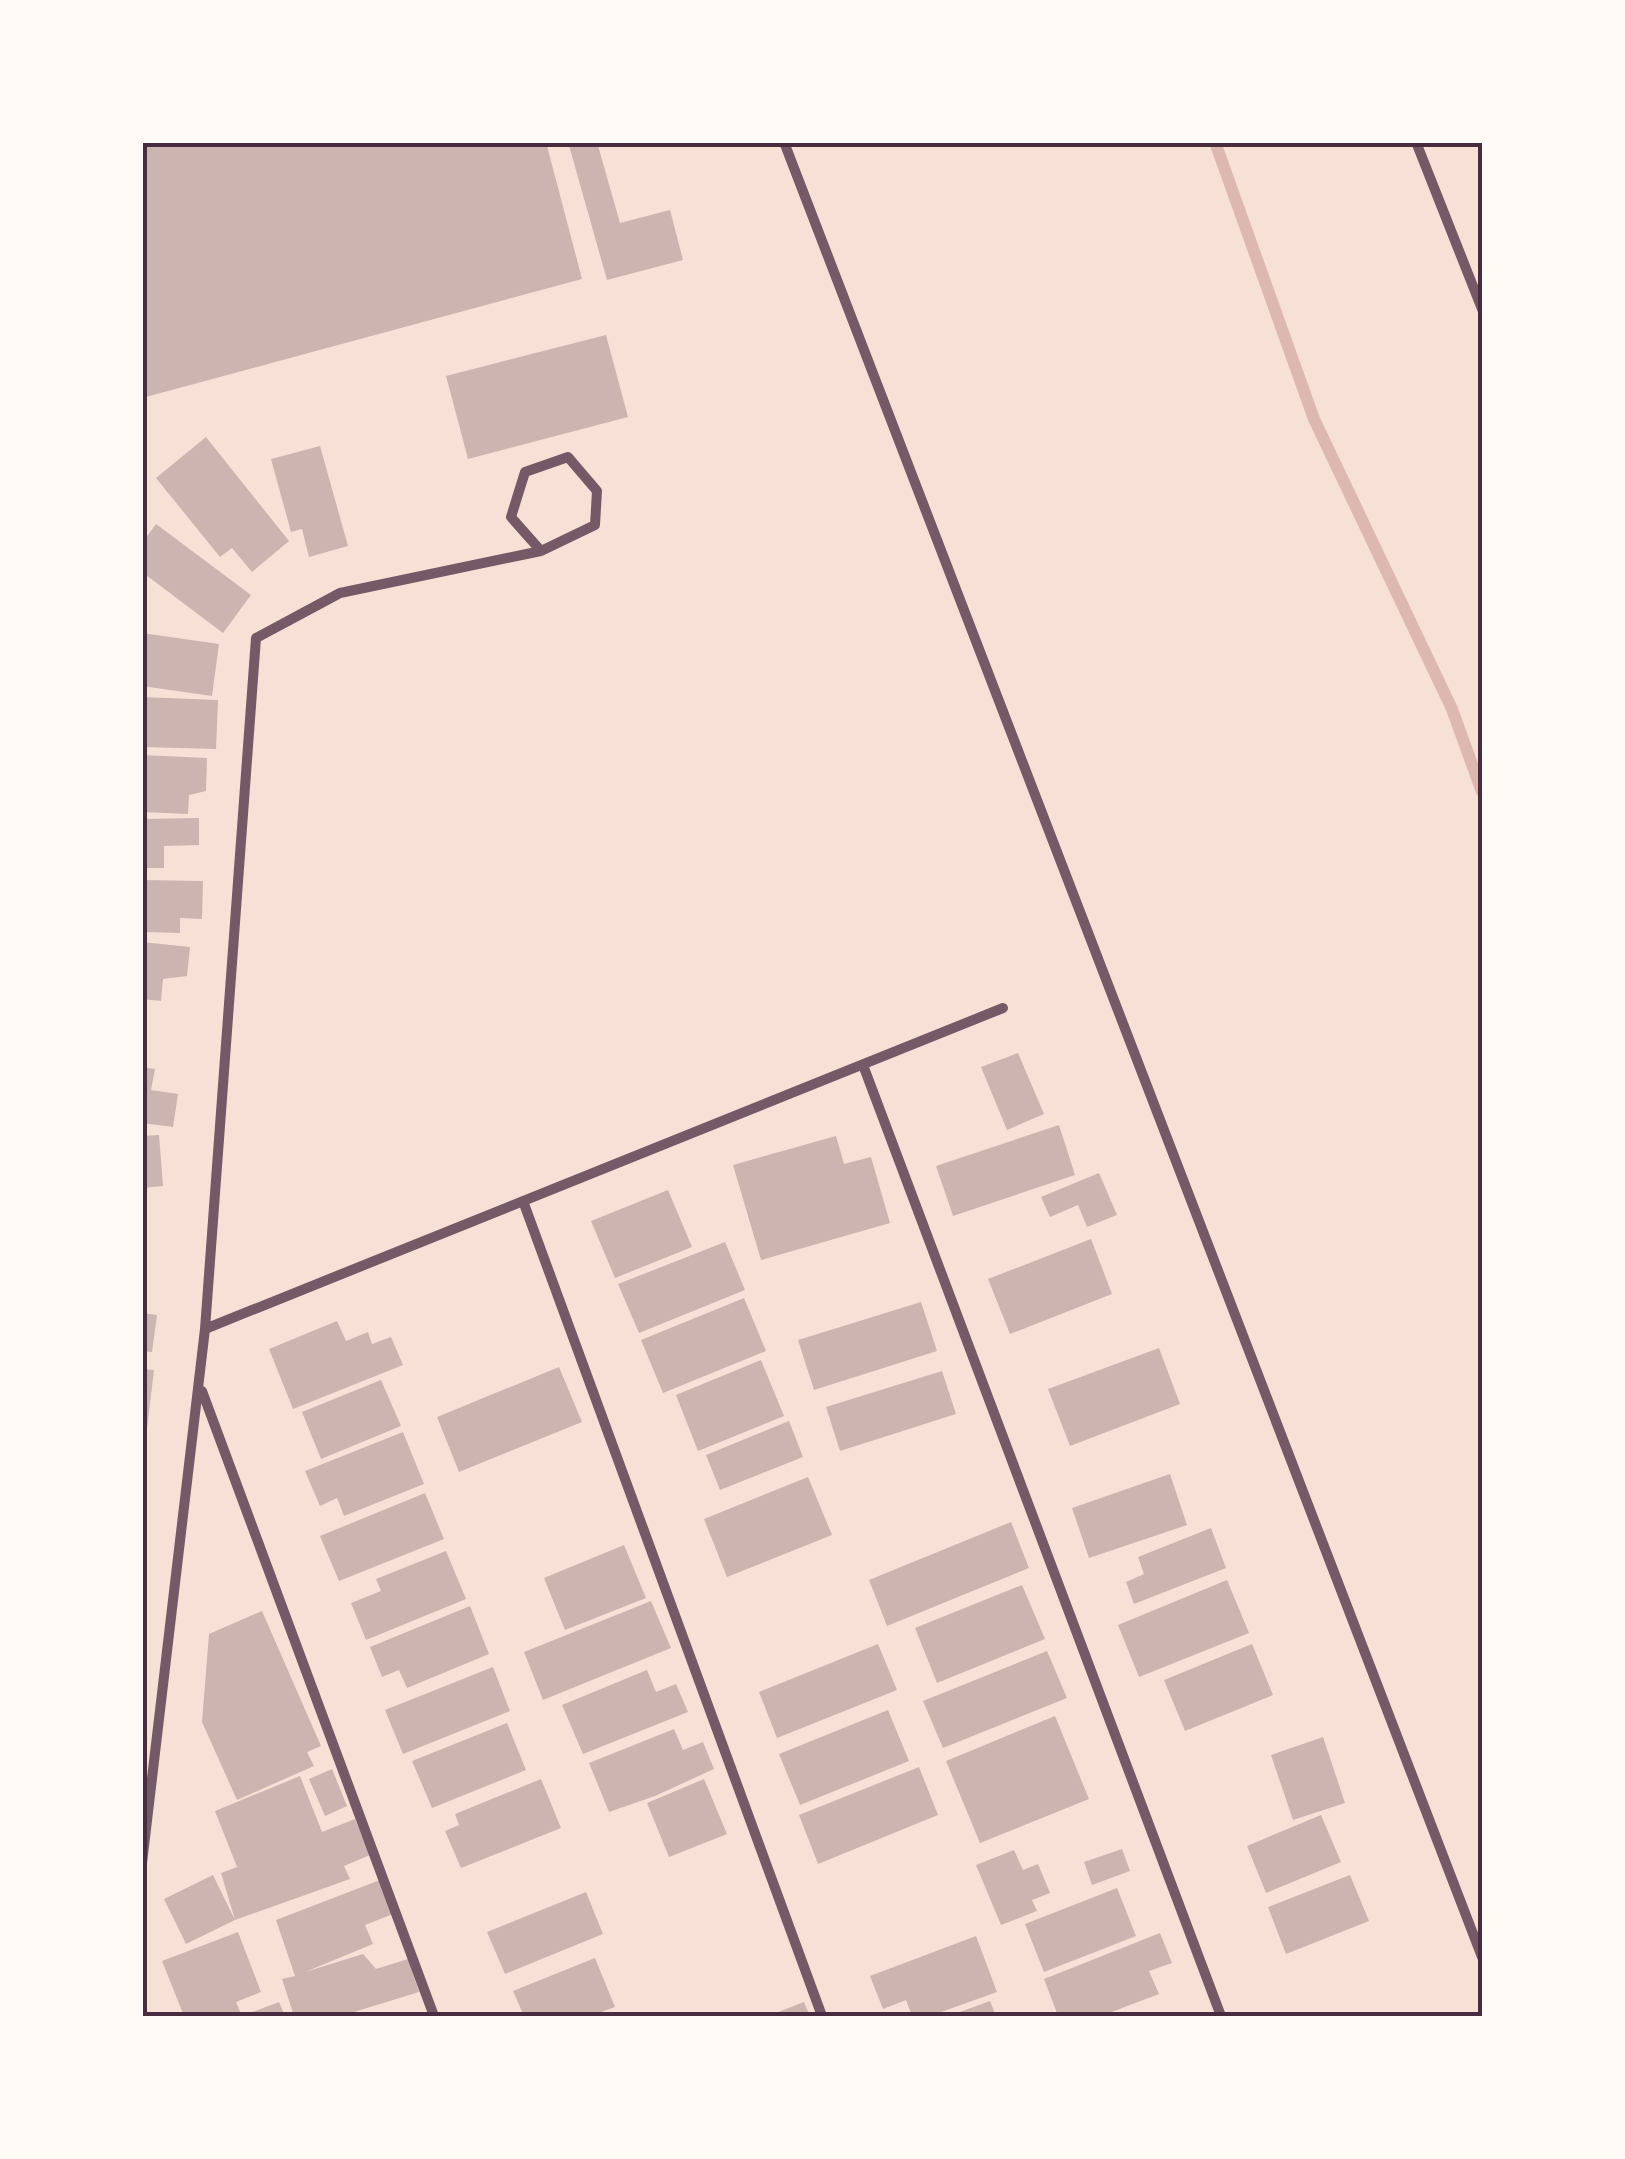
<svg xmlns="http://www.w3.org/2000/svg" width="1625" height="2159" font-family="'PT Sans Narrow',sans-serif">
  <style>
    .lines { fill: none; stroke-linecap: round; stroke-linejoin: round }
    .stream { stroke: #dcb8b0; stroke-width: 12 }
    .building { fill: #ccb4b1 }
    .minor { stroke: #755966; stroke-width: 10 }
    .neatline { fill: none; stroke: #4a2c40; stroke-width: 4 }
  </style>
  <rect width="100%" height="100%" fill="#f7e1d7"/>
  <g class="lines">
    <path class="stream" d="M1215,142L1314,419L1452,709L1482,792"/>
  </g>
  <path class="building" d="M142,142H546L582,279L142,398Z
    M568,142H597L620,223L670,210L683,260L607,280Z
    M606,335L628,417L468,459L446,376Z
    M206,437L289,541L252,572L232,548L220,557L156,478Z
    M320,446L348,546L309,557L302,529L291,532L271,459Z
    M156,524L251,595L223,633L142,572V537L145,539Z
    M142,633L219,644L212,696L142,686Z
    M142,697L218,700L216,749L142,747Z
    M142,755L207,758L206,791L189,795L188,814L142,812Z
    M199,818V845L164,846V868H142V819Z
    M142,880L203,881L202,919L180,918V933L142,932Z
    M142,942L190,947L187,976L163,979L161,1001L142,999Z
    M1018,1053L1044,1114L1007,1130L981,1067Z
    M142,1067L155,1069L151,1090L178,1094L173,1127L142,1123Z
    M1059,1125L1075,1175L953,1216L936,1166Z
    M159,1135L163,1186L142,1188V1136Z
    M836,1136L844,1164L871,1157L890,1223L761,1260L733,1165Z
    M1099,1173L1117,1215L1087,1227L1078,1205L1050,1217L1041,1197Z
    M668,1190L692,1247L615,1278L591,1221Z
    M1091,1239L1112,1294L1010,1334L988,1279Z
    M725,1242L745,1290L639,1333L618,1284Z
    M744,1298L766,1351L663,1393L641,1340Z
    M921,1302L937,1351L814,1390L798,1340Z
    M142,1313L157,1315L152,1352L142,1351Z
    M337,1321L346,1341L368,1332L372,1344L391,1337L403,1365L293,1409L269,1349Z
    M1159,1348L1180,1404L1070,1446L1048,1389Z
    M761,1360L784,1416L698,1451L676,1395Z
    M559,1367L582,1422L459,1472L437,1417Z
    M142,1369L154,1370L146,1437H142Z
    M942,1371L956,1414L840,1451L826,1407Z
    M381,1380L401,1426L321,1459L302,1412Z
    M789,1421L803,1457L720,1490L706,1455Z
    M403,1432L424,1484L344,1516L337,1498L320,1506L305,1471Z
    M1170,1474L1187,1525L1089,1558L1072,1508Z
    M808,1477L832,1535L727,1577L704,1519Z
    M425,1493L444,1539L339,1581L320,1536Z
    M1011,1522L1029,1568L887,1626L869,1580Z
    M1211,1528L1226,1568L1134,1604L1126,1582L1144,1574L1138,1557Z
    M624,1545L646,1598L565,1630L544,1578Z
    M446,1551L466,1599L366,1640L351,1603L381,1591L376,1579Z
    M1227,1580L1249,1633L1139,1677L1118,1625Z
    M1022,1585L1045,1639L937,1683L915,1628Z
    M651,1601L671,1648L543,1700L524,1652Z
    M470,1606L489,1654L407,1688L399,1670L382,1677L370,1647Z
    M262,1611L321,1746L307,1752L314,1766L237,1800L202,1722L209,1634Z
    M878,1644L897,1690L777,1738L759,1692Z
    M1252,1644L1273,1695L1185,1731L1164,1680Z
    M1047,1651L1067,1698L943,1748L923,1701Z
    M493,1667L510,1711L403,1754L385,1710Z
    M647,1670L656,1692L676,1684L688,1712L583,1754L562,1705Z
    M888,1710L909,1761L800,1805L779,1754Z
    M1055,1716L1089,1799L980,1843L946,1761Z
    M507,1723L526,1770L432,1808L412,1761Z
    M674,1729L683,1750L703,1742L714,1769L655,1796L609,1812L589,1763Z
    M1323,1737L1345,1803L1293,1820L1271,1755Z
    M919,1767L938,1815L818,1864L799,1815Z
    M332,1769L347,1806L325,1816L309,1779Z
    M300,1776L322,1832L355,1819L370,1855L344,1866L350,1879L235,1920L186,1944L164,1899L213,1875L235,1920L221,1873L237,1867L215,1811Z
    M541,1779L561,1828L461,1868L445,1831L459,1825L455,1814Z
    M704,1779L727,1834L669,1857L647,1803Z
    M1321,1815L1341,1862L1266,1893L1247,1846Z
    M1122,1849L1130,1871L1092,1885L1084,1862Z
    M1014,1850L1023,1870L1038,1864L1050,1893L1032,1900L1037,1911L1001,1925L976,1865Z
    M1350,1875L1369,1921L1286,1954L1268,1907Z
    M380,1880L393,1914L365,1925L373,1944L305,1972L363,1954L376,1969L408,1959L419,1992L341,2016H294L282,1979L295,1976L276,1920Z
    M1117,1888L1136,1936L1044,1972L1025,1924Z
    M586,1892L603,1934L505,1974L487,1932Z
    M238,1932L261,1992L236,2002L242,2016L279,2002L285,2016H184L162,1961Z
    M1160,1933L1172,1963L1149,1971L1159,1994L1101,2016H1058L1044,1979Z
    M976,1936L997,1992L930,2016H912L906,2000L883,2009L870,1976Z
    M595,1958L615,2007L590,2016H524L513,1991Z
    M990,2001L996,2016H949Z
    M804,2002L810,2016H768Z"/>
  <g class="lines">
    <path class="minor" d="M784,142L1482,1957
      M1416,142L1482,309
      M863,1065L1221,2016
      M523,1201L822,2016
      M205,1329L1003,1008
      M202,1391L434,2016
      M142,1863L205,1329L256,638L340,593L541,551L595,525L597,491L568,457L525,472L511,517L541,551"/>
  </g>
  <rect width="1625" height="2159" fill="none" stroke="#fffaf5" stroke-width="290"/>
  <rect x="145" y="145" width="1335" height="1869" class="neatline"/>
</svg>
